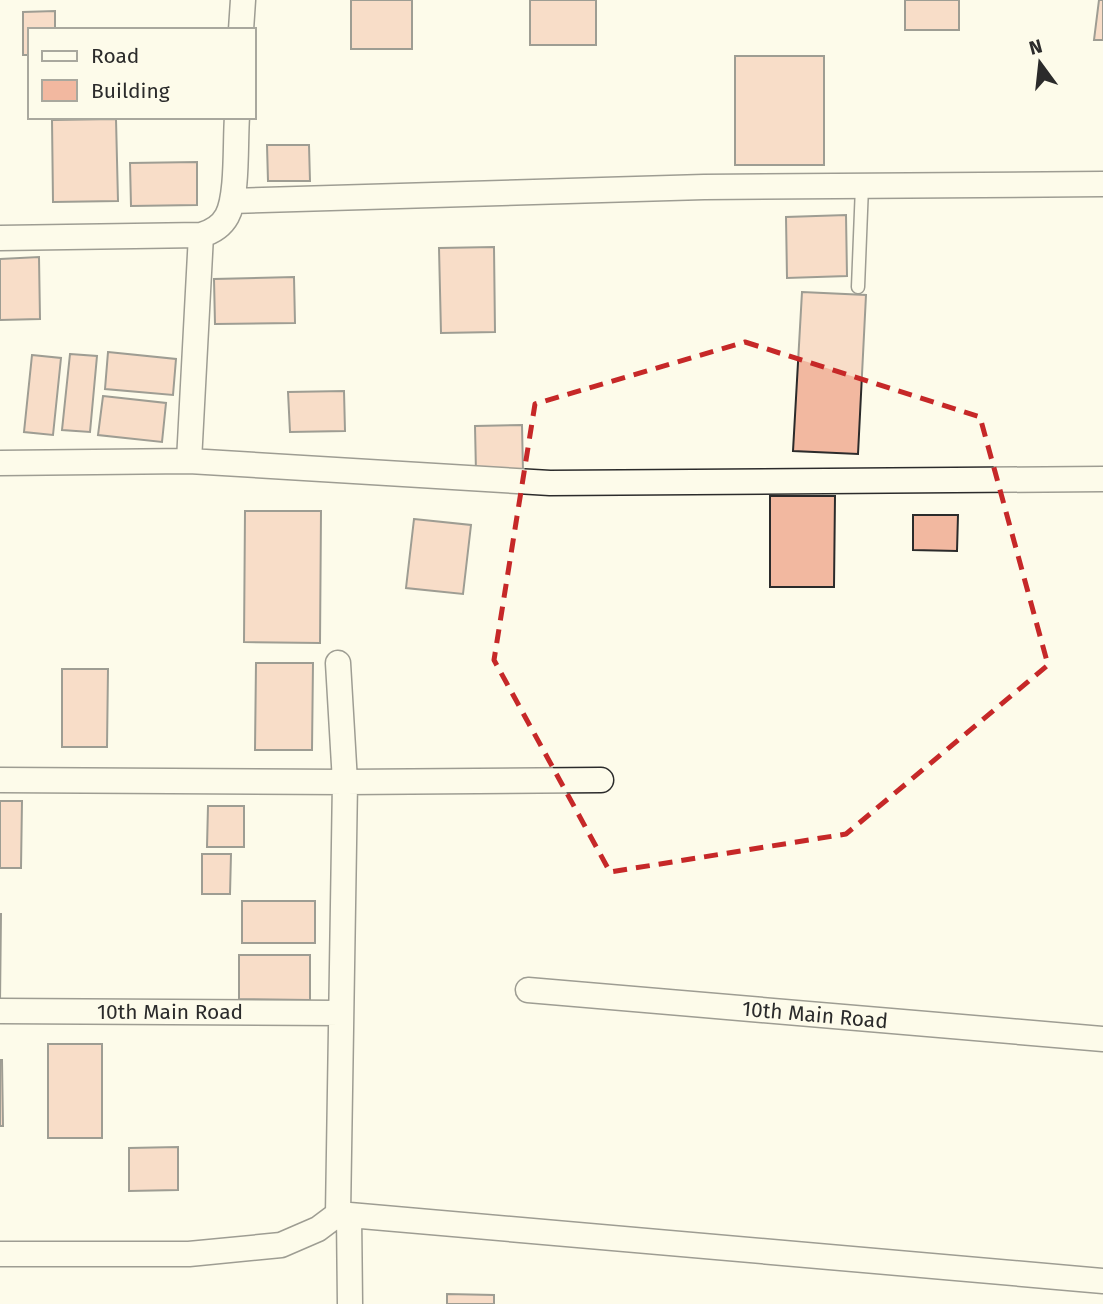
<svg xmlns="http://www.w3.org/2000/svg" width="1103" height="1304" font-family="'Fira Sans',sans-serif">
  <style>
    .building { fill: #f2b8a0; stroke: #2b2b2b; stroke-width: 2 }
    .lines { fill: none; stroke-linecap: round; stroke-linejoin: round }
    .service-casing { stroke: #2b2b2b; stroke-width: 15 }
    .minor-casing { stroke: #2b2b2b; stroke-width: 27 }
    .service { stroke: #fdfbea; stroke-width: 12 }
    .minor { stroke: #fdfbea; stroke-width: 24 }
    .marked { fill: none; stroke: #c62828; stroke-width: 5; stroke-dasharray: 14 9; stroke-linejoin: round }
    .labels { text-anchor: middle; dominant-baseline: central; stroke-width: 5; stroke-linejoin: round; paint-order: stroke }
    .street-label { font-size: 21px; fill: #2b2b2b; stroke: #fdfbea }
  </style>
  <rect width="100%" height="100%" fill="#fdfbea"/>
  <path class="building" d="M351,0H412V49H351Z
    M530,0H596V45H530Z
    M905,0H959V30H905Z
    M1099,0H1103V40H1094Z
    M55,11V30H30V55H23V12Z
    M735,56H824V165H735Z
    M116,119L118,201L53,202L52,120Z
    M267,145H309L310,181H268Z
    M197,162V205L131,206L130,163Z
    M846,215L847,276L787,278L786,217Z
    M494,247L495,332L441,333L439,248Z
    M39,257L40,319L0,320V259Z
    M294,277L295,323L215,324L214,279Z
    M802,292L866,295L858,454L793,451Z
    M108,352L176,359L173,395L105,389Z
    M70,354L97,356L90,432L62,430Z
    M32,355L61,358L53,435L24,432Z
    M344,391L345,431L290,432L288,392Z
    M103,396L166,403L162,442L98,435Z
    M522,425L523,472L476,473L475,426Z
    M770,496H835L834,587H770Z
    M245,511H321L320,643L244,642Z
    M913,515H958L957,551L913,550Z
    M414,519L471,525L463,594L406,588Z
    M256,663H313L312,750H255Z
    M62,669H108L107,747H62Z
    M0,801H22L21,868H0Z
    M208,806H244V847H207Z
    M202,854H231L230,894H202Z
    M242,901H315V943H242Z
    M0,914H1L0,1003Z
    M239,955H310V1000L239,999Z
    M48,1044H102V1138H48Z
    M0,1060H2L3,1126H0Z
    M178,1147V1190L129,1191V1148Z
    M447,1294L494,1295V1304H447Z"/>
  <g class="lines">
    <defs>
      <path id="service" d="M858,287L862,186"/>
      <path id="minor" d="M241,30L243,0
        M232,201L704,187L1103,184
        M201,235L189,461L550,483L1103,479
        M0,238L201,235C212,232 221,227 227,216C238,196 235,142 237,117
        M0,463L189,461
        M0,780L345,782L601,780
        M528,990L1103,1039
        M0,1011L341,1013
        M338,1214L345,782L338,663
        M349,1215L350,1304
        M0,1254H189L281,1245L318,1229L338,1214L1103,1281"/>
    </defs>
    <use href="#service" class="service-casing"/>
    <use href="#minor" class="minor-casing"/>
    <use href="#service" class="service"/>
    <use href="#minor" class="minor"/>
  </g>
  <path d="M0 0H1103V1304H0ZM745,342L980,417L1048,665L846,834L610,872L494,660L535,404Z" fill="#fdfbea" fill-opacity=".55" fill-rule="evenodd"/>
  <path class="marked" d="M745,342L980,417L1048,665L846,834L610,872L494,660L535,404Z"/>
  <g class="labels">
    <g class="street-label">
      <text x="170" y="1012">10th Main Road</text>
      <text transform="translate(815 1015) rotate(5)">10th Main Road</text>
    </g>
  </g>
  <rect x="28" y="28" width="228" height="91" fill="#fdfbea" stroke="#a9a89e" stroke-width="2"/>
  <rect x="42" y="51" width="35" height="10" fill="#fdfbea" stroke="#a9a89e" stroke-width="2"/>
  <text x="91" y="63" font-size="21" fill="#2b2b2b">Road</text>
  <rect x="42" y="80" width="35" height="21" fill="#f2b8a0" stroke="#a9a89e" stroke-width="2"/>
  <text x="91" y="98" font-size="21" fill="#2b2b2b">Building</text>
  <g transform="translate(1040 63) rotate(345)" stroke="#fdfbea" stroke-width="5" paint-order="stroke">
  <path d="M0-5L12 26L0 18L-12 26Z" fill="#2b2b2b"/>
  <text y="-10" font-size="19" font-weight="bold" text-anchor="middle" fill="#2b2b2b">N</text>
  </g>
</svg>
